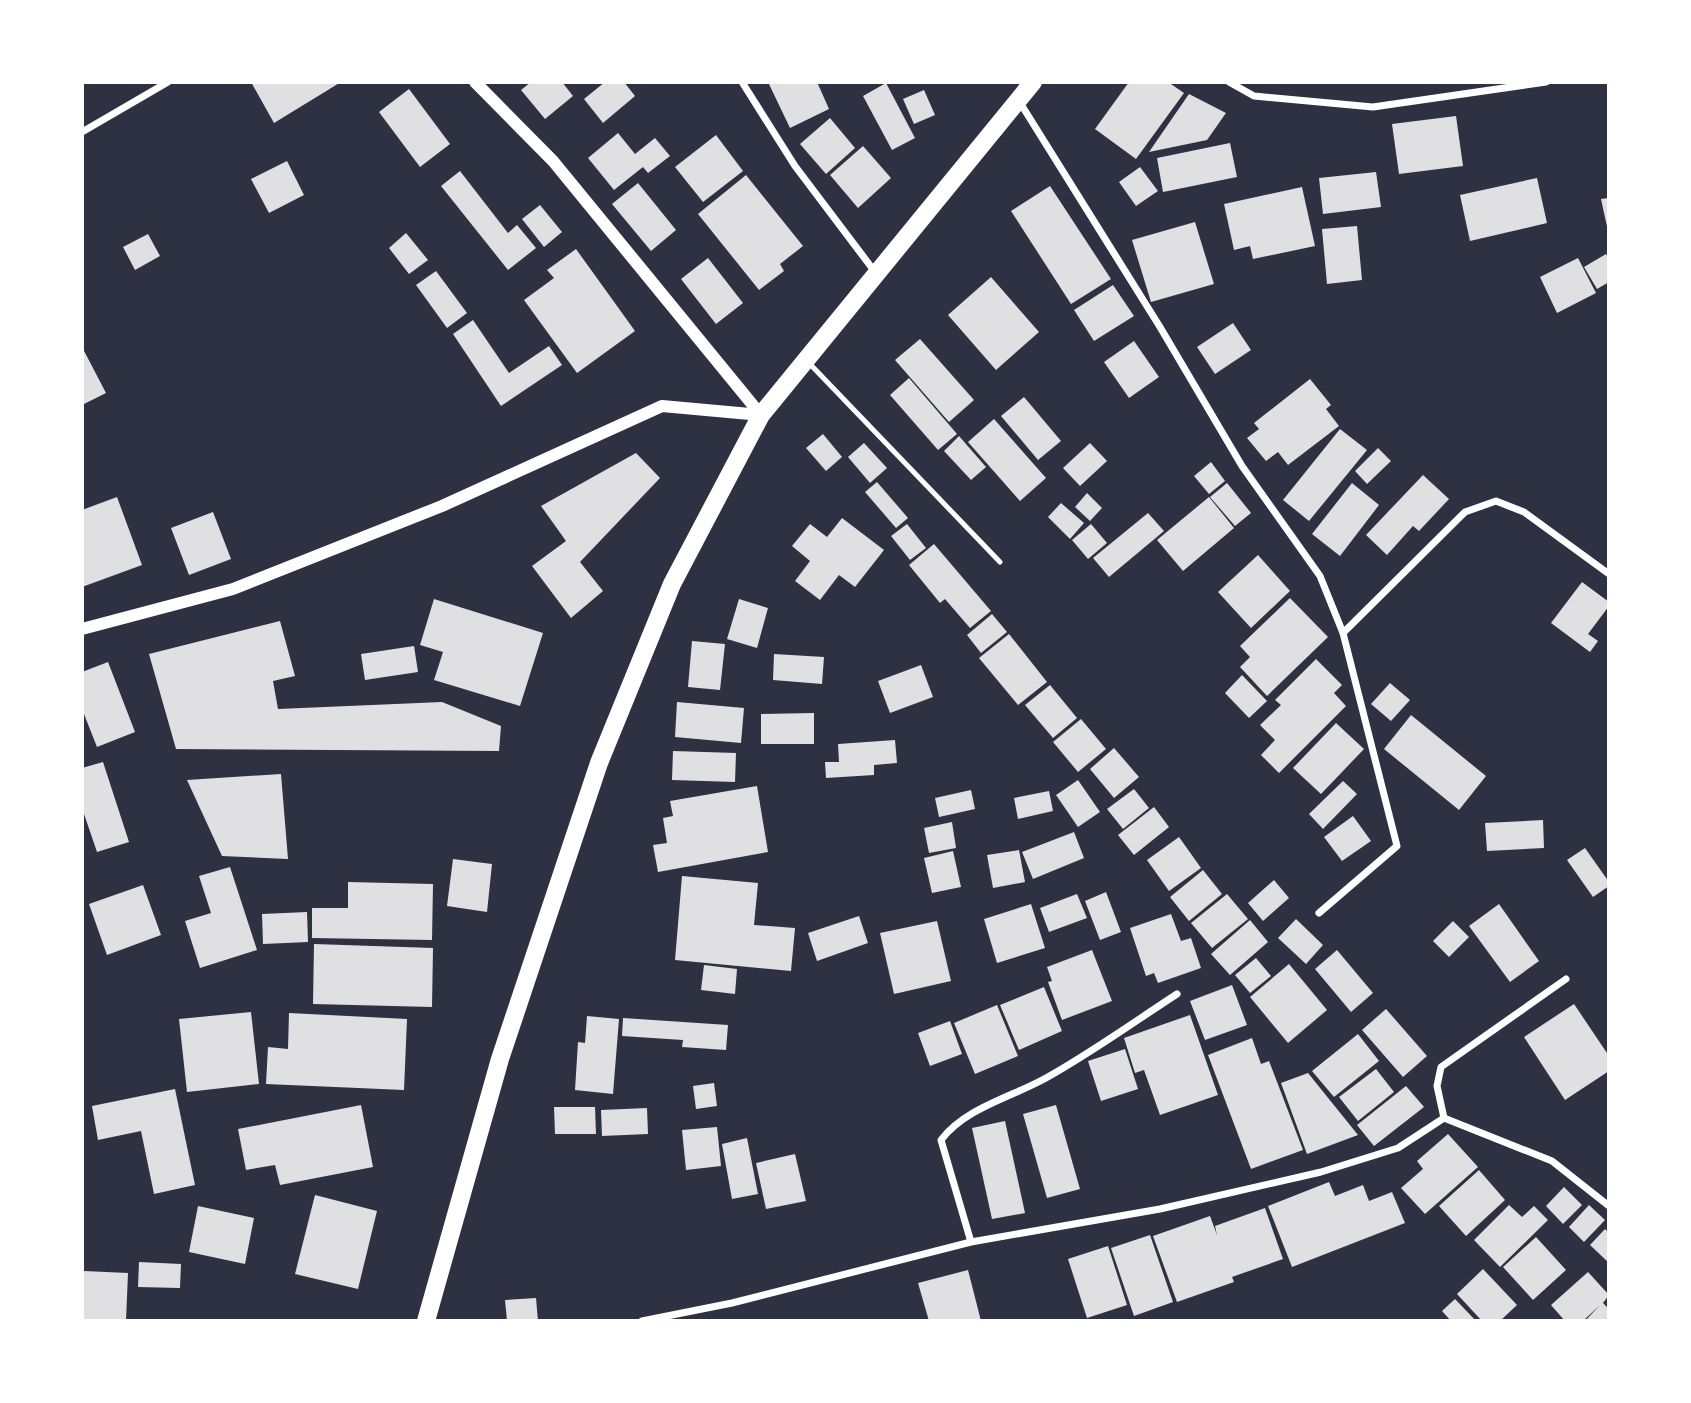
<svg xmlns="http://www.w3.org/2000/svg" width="1691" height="1403" font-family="'IBM Plex Serif',serif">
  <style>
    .building { fill: #e0e0e3 }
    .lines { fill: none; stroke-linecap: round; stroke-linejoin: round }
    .service { stroke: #fff; stroke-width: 5 }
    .minor { stroke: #fff; stroke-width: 7 }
    .tertiary { stroke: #fff; stroke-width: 12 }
    .primary { stroke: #fff; stroke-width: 18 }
  </style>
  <rect width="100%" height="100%" fill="#2d3142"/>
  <path class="building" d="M251,82H341L274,123Z
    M531,82H562L573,96L545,119L521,90Z
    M605,82H624L635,96L603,123L584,99Z
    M768,82H817L829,109L790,128Z
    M1129,82H1168L1184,93L1136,159L1095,129Z
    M886,83L915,138L892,150L863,96Z
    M409,89L450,144L420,167L379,112Z
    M924,90L935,115L914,124L903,99Z
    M1189,94L1226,113L1207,140L1149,152Z
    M1456,116L1463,166L1399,174L1392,124Z
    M830,118L855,148L826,174L800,144Z
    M618,133L635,154L655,138L670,156L648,173L643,167L614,190L588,158Z
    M716,135L743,171L703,202L675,167Z
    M1230,143L1237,177L1163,192L1157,158Z
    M863,146L891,178L858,208L830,175Z
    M287,161L304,195L269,213L251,179Z
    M1140,167L1158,191L1136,206L1119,182Z
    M460,171L508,233L517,225L536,248L508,270L441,186Z
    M1376,172L1381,207L1323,214L1319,178Z
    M746,175L803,246L780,264L784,271L759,290L698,214Z
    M1537,178L1547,223L1470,241L1460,195Z
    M638,183L676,230L651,251L612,204Z
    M1050,186L1111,279L1071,304L1011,211Z
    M1302,187L1315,246L1253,259L1250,246L1234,250L1224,204Z
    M1609,198V231H1608L1601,199Z
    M540,205L562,232L544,247L522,219Z
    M1195,222L1214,284L1151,302L1132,240Z
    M1357,226L1362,280L1327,284L1322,229Z
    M406,233L428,260L409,274L389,248Z
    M148,234L160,256L135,270L123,247Z
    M576,249L635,331L577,373L524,300L554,278L547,270Z
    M1606,254L1609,259V282L1597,289L1584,267Z
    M708,258L743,303L716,324L681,279Z
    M1578,258L1596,293L1557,313L1540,277Z
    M436,271L467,313L447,328L416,285Z
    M991,277L1039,332L996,370L948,315Z
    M1113,285L1134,316L1094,341L1074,310Z
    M473,320L509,373L549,346L562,365L501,406L453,334Z
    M1233,323L1251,350L1215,374L1197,347Z
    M920,339L974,400L949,422L895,360Z
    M1134,341L1159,377L1129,398L1104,362Z
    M82,347L106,393L82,405Z
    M909,378L957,434L938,450L890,395Z
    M1310,379L1331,405L1326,409L1339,426L1288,465L1278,452L1266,461L1247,438L1259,429L1254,423Z
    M1024,397L1061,441L1038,460L1001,416Z
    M994,419L1046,478L1020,501L968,442Z
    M1340,429L1367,450L1309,521L1283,500Z
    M823,434L842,457L826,471L806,448Z
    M959,436L986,467L971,480L944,451Z
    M864,443L887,468L870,483L848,457Z
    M1090,443L1107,461L1080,486L1063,468Z
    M1378,448L1391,461L1367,484L1355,471Z
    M636,453L660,478L580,562L603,591L571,618L532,566L566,541L541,506Z
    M1211,462L1225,481L1209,494L1194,476Z
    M1423,475L1449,499L1419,531L1413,526L1387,555L1366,535Z
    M877,482L908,518L896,528L865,492Z
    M1227,483L1251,513L1235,526L1210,497Z
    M1352,483L1379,505L1340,556L1312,534Z
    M1087,493L1102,508L1090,521L1075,507Z
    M117,497L142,565L82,587V510Z
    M1209,497L1234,528L1183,571L1157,540Z
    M1061,503L1084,523L1070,539L1048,517Z
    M213,512L231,559L189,575L171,528Z
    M1148,513L1164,531L1109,577L1093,558Z
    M842,518L884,550L855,587L839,575L820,600L795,581L810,561L792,546L810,524L827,537Z
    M907,524L926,548L910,560L891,536Z
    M1091,524L1107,543L1088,559L1072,540Z
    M934,544L991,611L970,628L945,599L940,603L909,565Z
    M1258,555L1290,591L1251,628L1218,592Z
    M1582,582L1609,602V606L1588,634L1598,641L1590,652L1551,623Z
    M1290,598L1328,637L1267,696L1240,667L1250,657L1240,646Z
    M434,599L543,633L520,706L434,680L443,652L420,645Z
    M739,599L768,608L757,648L727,639Z
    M992,614L1007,632L981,653L967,635Z
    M280,621L295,676L273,681L278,709L442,702L501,726L499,751L176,749L149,654Z
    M1009,634L1047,682L1018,705L979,658Z
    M692,641L725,644L720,690L688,687Z
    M414,646L418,672L365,680L361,654Z
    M774,654L824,657L822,684L773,680Z
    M1316,659L1342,685L1334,693L1346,706L1279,773L1261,755L1275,740L1260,725L1281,705L1275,700Z
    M108,662L135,732L97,747L82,709V672Z
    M921,665L933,697L890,713L878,681Z
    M1242,675L1267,701L1249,718L1225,693Z
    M1390,683L1410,700L1391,721L1371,704Z
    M1050,685L1077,718L1053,738L1025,705Z
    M677,702L744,708L741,743L675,737Z
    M814,713V744H761V714Z
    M1411,715L1486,776L1459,810L1384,749Z
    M1081,719L1106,749L1078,772L1053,742Z
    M1336,723L1364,749L1321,794L1293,768Z
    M895,740L897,763L874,765V775L826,778L825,762H839L838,744Z
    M1114,748L1139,777L1114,798L1090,769Z
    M673,751L736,753L735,782L672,780Z
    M103,762L129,842L97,852L82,808V768Z
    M281,774L288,859L222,856L187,780Z
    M1078,780L1100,812L1078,827L1056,795Z
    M1343,781L1357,794L1323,829L1309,814Z
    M757,786L768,852L658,872L653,845L667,843L663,818L673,816L670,801Z
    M1134,789L1149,808L1123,829L1107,809Z
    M971,790L975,809L939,817L935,798Z
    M1049,791L1053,811L1018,819L1014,798Z
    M1154,807L1169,827L1134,855L1118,835Z
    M1353,816L1371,841L1342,861L1324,837Z
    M1543,820L1544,848L1487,851L1485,823Z
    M952,822L956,848L929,853L924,828Z
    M1074,832L1084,858L1033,879L1022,852Z
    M1179,837L1201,868L1169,891L1147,860Z
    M1585,848L1609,882V886L1593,897L1567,860Z
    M1019,850L1025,882L993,888L987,855Z
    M953,851L961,887L932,893L924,858Z
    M453,859L492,864L487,912L447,906Z
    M230,867L257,950L200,968L185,921L211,913L199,876Z
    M1203,870L1222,894L1189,921L1170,897Z
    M682,876L758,883L754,925L795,928L791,971L675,960Z
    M1274,880L1289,898L1263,921L1248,903Z
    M348,882L433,884L432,940L312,938V908H348Z
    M143,885L161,935L107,955L89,904Z
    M1106,892L1121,932L1100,940L1085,901Z
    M1077,894L1087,918L1049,932L1040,908Z
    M1227,894L1248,919L1212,948L1191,923Z
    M1031,904L1045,948L997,963L984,919Z
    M1499,904L1539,961L1510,982L1469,926Z
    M307,912L308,942L263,944L262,914Z
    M1171,914L1181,941L1191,938L1201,968L1158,983L1154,973L1146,976L1130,928Z
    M859,916L868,943L817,961L808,933Z
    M1296,919L1323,945L1306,964L1278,938Z
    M1250,920L1268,942L1230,975L1211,954Z
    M937,921L951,981L894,994L880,933Z
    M1453,921L1469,937L1449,957L1433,941Z
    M314,944L433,948L432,1007L313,1004Z
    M1092,950L1112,1001L1062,1020L1048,982L1052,981L1047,967Z
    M1337,950L1373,993L1351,1012L1315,969Z
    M1256,958L1271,976L1250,993L1235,975Z
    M1289,964L1327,1010L1288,1043L1250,997Z
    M704,965L737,969L735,994L701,990Z
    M1232,985L1247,1025L1205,1040L1190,1001Z
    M1044,987L1062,1031L1019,1050L1000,1005Z
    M1574,1004L1609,1056V1071L1565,1100L1524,1037Z
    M997,1005L1018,1056L975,1074L954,1023Z
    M1386,1009L1427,1056L1403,1077L1362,1030Z
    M251,1012L259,1084L187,1092L179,1019Z
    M289,1013L407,1019L404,1090L266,1084L268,1047L288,1049Z
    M1190,1015L1218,1095L1160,1115L1144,1070L1135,1073L1124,1038Z
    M587,1016L619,1019L613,1094L575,1090L578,1042L585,1043Z
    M623,1018L728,1025L726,1050L682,1047L683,1040L622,1036Z
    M950,1021L962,1054L930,1066L918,1033Z
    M1358,1034L1379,1061L1334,1097L1312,1071Z
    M1252,1038L1261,1064L1269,1061L1303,1150L1251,1169L1208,1055Z
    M1125,1049L1138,1089L1101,1101L1088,1061Z
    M1376,1069L1394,1092L1358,1121L1339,1097Z
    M1308,1073L1358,1135L1307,1154L1281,1083Z
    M714,1083L717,1106L696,1109L693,1086Z
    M1406,1086L1424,1107L1374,1146L1357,1125Z
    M175,1089L195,1185L154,1194L141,1131L98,1140L92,1106Z
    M361,1105L373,1167L280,1185L275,1165L246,1170L238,1129Z
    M1056,1105L1080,1189L1047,1198L1023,1114Z
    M554,1107H595L596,1134H555Z
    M647,1108L648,1134L602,1136L601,1110Z
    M1005,1121L1025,1213L992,1219L972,1128Z
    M717,1127L721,1166L686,1170L682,1130Z
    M1448,1134L1478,1167L1425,1214L1401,1188L1423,1169L1417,1161Z
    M747,1138L758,1194L732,1199L722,1144Z
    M795,1154L806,1201L766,1209L756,1163Z
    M1479,1170L1505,1200L1466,1236L1439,1206Z
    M1329,1182L1335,1196L1363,1185L1369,1201L1392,1192L1405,1223L1292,1267L1268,1206Z
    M1564,1187L1582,1205L1563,1224L1546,1206Z
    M315,1195L377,1211L358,1289L295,1274Z
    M1509,1205L1522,1217L1534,1206L1548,1220L1500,1267L1474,1240Z
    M1589,1205L1605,1220L1584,1242L1569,1227Z
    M198,1206L254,1218L245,1264L189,1252Z
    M1265,1208L1283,1259L1232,1277L1234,1282L1177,1302L1153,1236L1210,1216L1217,1235L1215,1226Z
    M1605,1229L1609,1233V1263L1590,1245Z
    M1150,1235L1173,1302L1134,1316L1111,1248Z
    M1536,1237L1566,1270L1533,1300L1503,1267Z
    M1108,1246L1127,1305L1087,1318L1068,1259Z
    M139,1262L181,1264L180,1288L138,1287Z
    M1483,1269L1517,1305L1500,1321H1482L1457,1294Z
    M968,1270L981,1321H929L918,1283Z
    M84,1271L128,1273L126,1321H82Z
    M1588,1272L1609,1295L1603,1303L1609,1309V1321H1585L1600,1305L1583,1321H1565L1551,1305Z
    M536,1298L538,1321H507L505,1300Z
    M1455,1299L1476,1321H1451L1442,1311Z"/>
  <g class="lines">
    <path class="service" d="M808,362L1000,562"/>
    <path class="minor" d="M742,82L795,166L875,272
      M1229,82L1254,96L1373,107L1546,82
      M1019,101L1160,327L1242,466L1320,576L1343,633L1397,846L1319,913
      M82,132L168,82
      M1343,633L1465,512L1496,501L1524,512L1609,574
      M1444,1118L1437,1086L1441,1067L1566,979
      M971,1242L941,1140C965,1108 1012,1097 1046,1078C1091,1053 1134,1022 1177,994
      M642,1321L732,1303L971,1242L1160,1209L1321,1172L1398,1148L1444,1118L1552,1161L1609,1206"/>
    <path class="tertiary" d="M475,82L553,161L761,415
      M82,629L233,589L442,506L662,406L761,415"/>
    <path class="primary" d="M426,1321L500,1059L599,763L672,584L761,415L1033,82"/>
  </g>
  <rect width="1691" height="1403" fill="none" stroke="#ffffff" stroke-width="168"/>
</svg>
